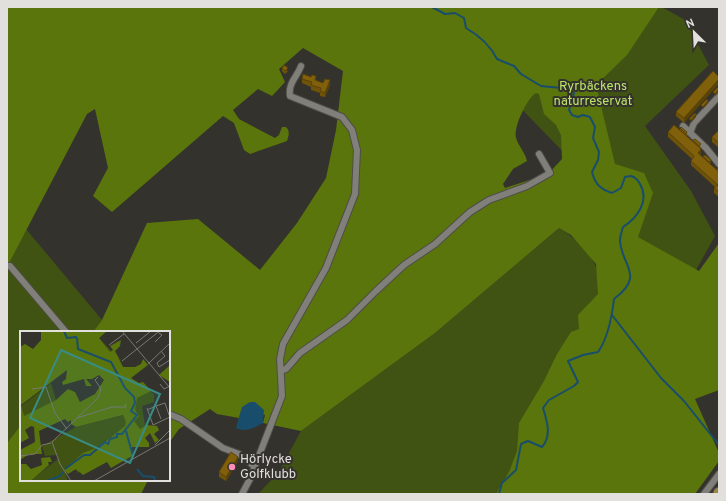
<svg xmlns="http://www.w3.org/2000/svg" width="726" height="501" font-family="Overpass,sans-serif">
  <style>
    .green { fill: #405312 }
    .forest { fill: #5a750c; fill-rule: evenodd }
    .water { fill: #194d6c }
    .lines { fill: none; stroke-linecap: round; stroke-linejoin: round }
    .stream { stroke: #194d6c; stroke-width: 2 }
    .minor-casing { stroke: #4f4d49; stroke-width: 8 }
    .trunk-casing { stroke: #4f4d49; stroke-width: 13 }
    .minor { stroke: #817f79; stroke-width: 6 }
    .trunk { stroke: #9a8842; stroke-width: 11 }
    .wall { fill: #6f5309 }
    .shaded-wall { fill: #5a4308 }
    .building { fill: #81600b; stroke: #5a4308 }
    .poi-dot { fill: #ff8eb9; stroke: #34322d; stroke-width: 1.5 }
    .labels { text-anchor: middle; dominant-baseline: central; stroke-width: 4; stroke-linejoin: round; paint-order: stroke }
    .park-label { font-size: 13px; fill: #bde46a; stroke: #34322d }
    .poi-label { font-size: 13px; fill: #e2e0dd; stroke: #34322d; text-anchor: start }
    .inset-river { fill: none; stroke: #194d6c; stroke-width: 2 }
    .inset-road { fill: none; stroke: #7a7873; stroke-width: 1 }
    .view { fill: #398b84; fill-opacity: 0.15; stroke: #398b84; stroke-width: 2 }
    .inset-edge { fill: none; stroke: #e2e0dd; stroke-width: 2 }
  </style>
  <rect width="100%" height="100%" fill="#34322d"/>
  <path class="green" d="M648,7H662L685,20L709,65L645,126L691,191L715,236L576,486L570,494H258L278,473L301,431L435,333L559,228C572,235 594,255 597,271L598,259L572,161L509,96L345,70L303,46L206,47L583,35Z
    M26,229L102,320L93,332H21V425L7,443V267Z"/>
  <path class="forest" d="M7,7H659L627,55L596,85L615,164L644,173L653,193L638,237L699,271L719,243V390L695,399L719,453V461L695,494H496L509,472L517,451L519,423L544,381L557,354L571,332L579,329L578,315L598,294L596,264L571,235L559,228L435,333L301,431L263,423L265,415L241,411L239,418L217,414L210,409L179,429L169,443V332H93L102,320L147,223L198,219L260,270L297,223L326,178L336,130L343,71L303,48L279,69L285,82L272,96L258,89L233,110L239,119L275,138L279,135L282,127H286C290,131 289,135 287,141L250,154L244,150L234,123L223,116L112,212L93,196L108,168L95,109L87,114L7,267ZM536,93L539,94L544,114L556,125L561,135L562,159L548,174L505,188L503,184L513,169L527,161C525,152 519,147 516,138C513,128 527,98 536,93Z
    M21,425V480H148L141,494H7V443Z"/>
  <path class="water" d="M250,402H255L264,410L263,423C254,428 246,433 236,428L242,407Z"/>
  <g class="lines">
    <path class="stream" d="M432,7L445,14L455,13L464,18L466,28C480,36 490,45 497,59L514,66L521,74L541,86L571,89L574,93L569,110L572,115L578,117L583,115L590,117L595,127L593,138L599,152L598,160L592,172C595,184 600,189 612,193L621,188L625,177L631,176C635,177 638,180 640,184C650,201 637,218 623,227C622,231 620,236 620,240C621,266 646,275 614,299C612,316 608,338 598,352L583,355L568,361L578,382L574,386L549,400L543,408C547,421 552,436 542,447L528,441L521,444L516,470L502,483L499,494
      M612,315L661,378L684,401L719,445"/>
    <defs>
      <path id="minor" d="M683,126L706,148L719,164
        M690,133L694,123L719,96
        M7,266H10L66,332
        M282,370L286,369L300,353L347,320L376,291L404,265L435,244L470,212L489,200L527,186L550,173L539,154
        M169,414L181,419L223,448L239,454L255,467
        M242,494L250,479L282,396L280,359L283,344L326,268L355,194L357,150L352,130L342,117L290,96C288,83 297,77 301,66
        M704,494L719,474"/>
      <path id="trunk" d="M719,494V493"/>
    </defs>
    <use href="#minor" class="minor-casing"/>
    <use href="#trunk" class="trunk-casing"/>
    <use href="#minor" class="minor"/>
    <use href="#trunk" class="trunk"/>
  </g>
  <path class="wall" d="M282,68L288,71L285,74L282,71Z
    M719,77L684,123L676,116V112Z
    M302,79L316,81L330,85L325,97L320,96V93L311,90V87L302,83Z
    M680,128L687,134L686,136L693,142V140L701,147L700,148L701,154L700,155L703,158V156L711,162L710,164L717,170V168L719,167V197L714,193V188L715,187L691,165V161L692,159L668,137V132L680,130Z
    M719,130V148L712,142V137Z
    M238,461L226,481L219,477V472Z"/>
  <path class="shaded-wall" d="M719,79V84L684,123V118Z
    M330,80V85L325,97V93Z
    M719,89V92L715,96V94Z
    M708,101V103L703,109V107Z
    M696,114V117L691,123V120Z
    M701,149V154L698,158V153Z
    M238,457V461L226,481V477Z"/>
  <path class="building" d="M284,65L288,68L285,71L282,68Z
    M713,71L719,77V79L684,118L676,112Z
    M303,74L311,77L312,75L316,76L315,80L323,83L325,79L330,80L325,93L320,91L321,88L311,85L312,82L302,79Z
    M719,86V89L715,94L713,92Z
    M707,99L708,101L703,107L701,105Z
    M695,113L696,114L691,120L689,119Z
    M674,125L701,149L698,153L719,172V192L714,188L718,185L691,161L694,156L668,132Z
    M681,127L687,132L686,134L680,128Z
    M719,130V143L712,137Z
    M695,139L701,144L699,146L693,140Z
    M705,155L711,160L709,162L703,156Z
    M718,167H719V170L717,168Z
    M231,452L238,457L226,477L219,472Z"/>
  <circle class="poi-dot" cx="232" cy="467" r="4"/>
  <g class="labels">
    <g class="park-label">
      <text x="593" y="87">Ryrbäckens<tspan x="593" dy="15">naturreservat</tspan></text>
    </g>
    <g class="poi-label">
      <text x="240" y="460">Hörlycke<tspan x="240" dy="15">Golfklubb</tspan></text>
    </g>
  </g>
  <g transform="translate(20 331)">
    <rect width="150" height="150" fill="#34322d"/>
    <path d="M87,0L79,7L96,25L95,21L106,36L98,26L99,31L119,59H128L134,63V71L122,75L125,95L65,138L58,142L52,133L44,139L48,150H10L38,128L37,124L25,125L22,115L56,96L104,84L106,91L109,75L105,63L51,22ZM31,52L36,69L4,86L1,75Z" fill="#405312"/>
    <path d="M21,0H87L79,7L90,21L93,19L90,15L101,9L100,15L95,20L103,36H115L121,33L123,28L128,34L111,47L119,52L123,51L131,60L117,67L115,79L119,85L114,90L120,98L127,94L137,95L139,99L134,103L139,109L135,112L130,102L125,107L129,112V116H112V125L91,137L87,131L63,144L56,138L48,143L44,139L63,122L79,116L105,95L106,91L103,84L56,96L51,93V89L48,91L45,88L19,100L22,123H9L0,129V119L15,111L14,96L11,95L5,99L9,107L0,112V16L5,13L13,18L21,9ZM47,39L46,48L42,51L43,54L64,48L66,55H72L66,48H72L79,44L84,49L75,63L60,71L55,61L48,58L36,69L4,85L1,74ZM150,34V51L139,44ZM30,126L32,131H28L29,134L14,147L10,150H0V133H6L11,138L22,134L21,127Z" fill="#5a750c" fill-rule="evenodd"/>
    <path class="inset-river" d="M44,0L47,7L57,6M106,100L113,125M45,138L64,124H70L85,111L88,113L90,108L97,106V103H102L117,84L111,80L115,72L114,66L105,57L91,31L58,18L57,7M117,138L123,145L134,146L135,150M27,150L40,145L43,141"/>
    <path class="inset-road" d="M102,0L150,57M135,11L142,4L136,0M116,12L131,0M89,14L104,3M141,20L145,25L137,32L139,36L150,29M102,30L137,2M128,33L150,12M140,53L144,58L150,55M12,58L26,56L35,82L47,98M136,75L145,72L149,84M127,77L133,94L150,86M127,79L136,75L141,88M57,87L92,76H106L105,73M135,114L150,99M0,125L15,123L22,114L31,112M51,150L40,133L32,111L78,67L81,58L75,49L78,46M74,150L150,107"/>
    <path class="view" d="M41,19L140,63L110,132L10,87Z"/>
    <rect width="150" height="150" class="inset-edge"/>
  </g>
  <rect width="726" height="501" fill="none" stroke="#e2e0dd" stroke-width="16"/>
  <g transform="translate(694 32) rotate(336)" stroke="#34322d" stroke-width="3" paint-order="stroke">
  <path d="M0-3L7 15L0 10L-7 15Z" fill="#e2e0dd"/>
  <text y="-6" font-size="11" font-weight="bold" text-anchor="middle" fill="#e2e0dd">N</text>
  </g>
</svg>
